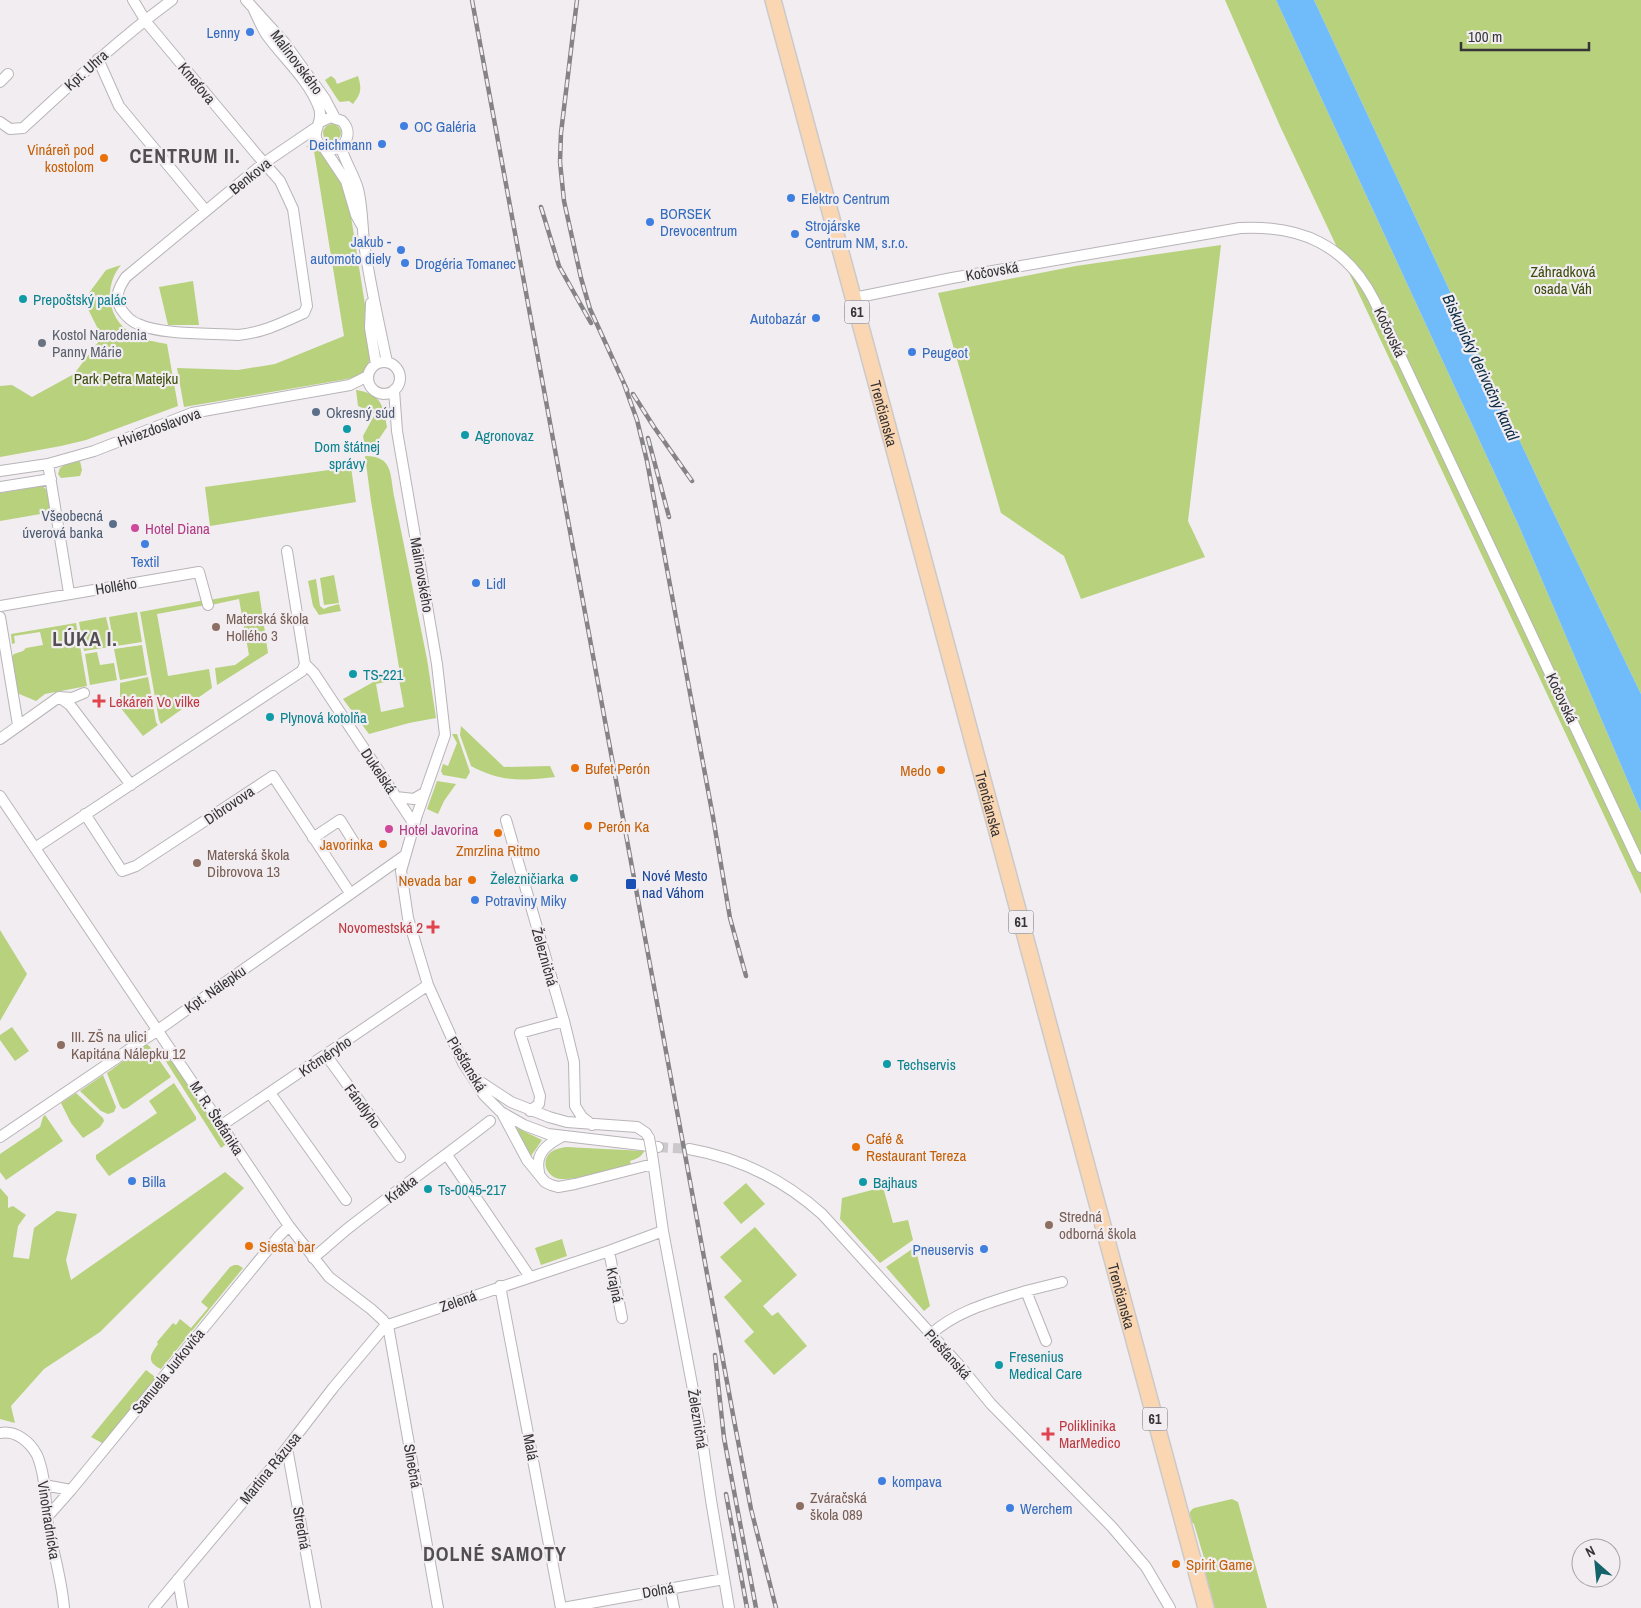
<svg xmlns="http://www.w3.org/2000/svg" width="1641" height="1608" font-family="'Archivo Narrow',sans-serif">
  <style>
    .green { fill: #b7d17c }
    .water { fill: #70bcfa }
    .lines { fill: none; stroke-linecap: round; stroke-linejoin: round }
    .minor-tunnel { stroke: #ccc8cc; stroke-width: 10; stroke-dasharray: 10 5; stroke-linecap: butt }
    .minor-casing { stroke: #b8b4b8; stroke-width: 12 }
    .primary-casing { stroke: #cbcacb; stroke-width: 18 }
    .minor { stroke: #fff; stroke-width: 10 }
    .primary { stroke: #fad7b2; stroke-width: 15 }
    .rail-casing { stroke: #868386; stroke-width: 4.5 }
    .rail { stroke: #f1edf1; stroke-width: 2.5; stroke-dasharray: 8; stroke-linecap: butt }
    .minor-bridge-casing { stroke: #b8b4b8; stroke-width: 12; stroke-linecap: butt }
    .minor-bridge { stroke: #fff; stroke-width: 10 }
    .shop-dot { fill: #3f7fe0; stroke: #f1edf1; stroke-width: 2 }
    .food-dot { fill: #e8710a; stroke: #f1edf1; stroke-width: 2 }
    .culture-dot { fill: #0f9aa8; stroke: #f1edf1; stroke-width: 2 }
    .worship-dot { fill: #6b7280; stroke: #f1edf1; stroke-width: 2 }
    .service-dot { fill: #5c6f8a; stroke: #f1edf1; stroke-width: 2 }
    .hotel-dot { fill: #d1479c; stroke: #f1edf1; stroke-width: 2 }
    .education-dot { fill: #8d6e63; stroke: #f1edf1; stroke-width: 2 }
    .health-dot { fill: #e0444e; stroke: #f1edf1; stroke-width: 2 }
    .transit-dot { fill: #1a4fb4; stroke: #f1edf1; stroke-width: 2 }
    .labels { text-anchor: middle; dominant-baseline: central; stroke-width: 4.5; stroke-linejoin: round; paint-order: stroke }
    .shield { fill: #f1edf1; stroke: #6e6c6e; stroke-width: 1 }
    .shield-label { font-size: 14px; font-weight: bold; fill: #363436 }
    .shop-label { font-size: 15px; fill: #366cbe; stroke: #f1edf1; text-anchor: start }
    .street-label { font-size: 15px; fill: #363436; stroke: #f1edf1 }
    .food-label { font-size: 15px; fill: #c56008; stroke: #f1edf1; text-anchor: start }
    .park-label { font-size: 15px; fill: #3b4b0a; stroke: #f1edf1 }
    .culture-label { font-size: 15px; fill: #0d838f; stroke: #f1edf1; text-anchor: start }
    .worship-label { font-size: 15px; fill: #5b616d; stroke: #f1edf1; text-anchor: start }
    .service-label { font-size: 15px; fill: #4e5e75; stroke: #f1edf1; text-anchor: start }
    .hotel-label { font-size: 15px; fill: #b23c85; stroke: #f1edf1; text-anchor: start }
    .education-label { font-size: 15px; fill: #785e54; stroke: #f1edf1; text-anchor: start }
    .health-label { font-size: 15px; fill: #be3a42; stroke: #f1edf1; text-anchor: start }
    .transit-label { font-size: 15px; fill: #164399; stroke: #f1edf1; text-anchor: start }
    .water-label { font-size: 16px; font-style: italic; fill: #0c2d46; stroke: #f1edf1 }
    .district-label { font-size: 20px; font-weight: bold; letter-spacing: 1px; fill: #524f52; stroke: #f1edf1 }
  </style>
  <rect width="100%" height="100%" fill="#f1edf1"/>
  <path class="green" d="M1225,0H1276L1518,524L1641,812V894L1280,126Z
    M1314,0H1641V694L1546,497Z
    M331,76L335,79L337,84L358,76C362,89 361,94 353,104L349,101L340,102L338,100L325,80Z
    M323 133a9 9 0 1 1 18 0a9 9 0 1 1-18 0Z
    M306,146H312L321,151L346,185L373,355L363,372L353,378L184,407L177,368L238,370L275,364L344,336L314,151Z
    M1221,245L1188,521L1205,557L1081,599L1064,556L1001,513L938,293L1076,266Z
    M121,265C103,286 107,321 134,335C144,340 156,342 167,344L178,406L86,440L61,446L0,457V386L12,385L32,397L74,374L102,337L86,305L89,293L106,270Z
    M193,281L199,325H168L159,287Z
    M356,390C381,394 383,404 387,427L377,442L365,447L363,436L375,414L358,406Z
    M365,456C393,456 390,474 394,496L427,659L436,718L409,723L369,734L343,699L384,676L385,682L376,684L381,712L404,707L399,680L389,681L388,675L400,673L371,501Z
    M80,461L82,470L80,476L61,478L58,474L60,468L68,463Z
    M351,467L356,502L210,526L205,487Z
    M41,486C51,489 50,503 52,512L0,521V493Z
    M334,575L339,603L324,605L320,578Z
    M316,579L320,606L324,609L328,607L339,604L341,611L319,615L313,606L308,581Z
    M259,591L268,653L217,685L215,668L235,665L249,655L239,599L211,605L210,600Z
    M205,600L206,605L157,614L168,676L209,669L212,688L161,724L159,720L140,612Z
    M137,612L142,642L84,651L79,622L106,617L110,634H112L109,617Z
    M76,623L87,686L45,694L36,701L17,693L11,658L14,654L23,651L26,648L43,645L40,632L14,636L15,643L12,644L11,634Z
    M142,645L147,675L120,680L114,649Z
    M97,652L100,665L114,663L117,680L90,685L85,654Z
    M148,677L156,722L158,725L143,736L120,707V683Z
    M461,726L504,767L550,766L555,777C522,781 501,782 471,766L460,735Z
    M452,734H457L470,772L466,779L443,775L441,771L443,764L448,766L457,743Z
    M437,781L456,784L444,801L438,814L427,809Z
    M0,930L27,974L0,1021Z
    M12,1027L29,1051L15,1061L0,1040V1035Z
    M145,1045H148L150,1047L171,1077L127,1108L123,1109L120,1106L107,1073Z
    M165,1048L224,1140L225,1145L221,1148L160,1052Z
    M103,1075L116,1107L114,1112L108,1114L101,1111L80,1091Z
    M174,1083L196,1117V1120L109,1176L96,1159V1155L157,1113L149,1101Z
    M76,1093L103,1118L104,1121L100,1127L83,1138L71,1123L61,1103Z
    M45,1115L63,1141L6,1180L0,1172V1154L40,1127L43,1117Z
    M515,1127L542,1140L531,1156Z
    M566,1147L644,1151C642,1157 636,1159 630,1161L631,1164C610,1169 583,1180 562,1179C548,1179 539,1162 551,1152C555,1149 561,1148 566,1147Z
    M225,1172L244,1188L100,1332L44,1369L11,1406L15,1423L0,1419V1188L8,1197V1208L13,1206L26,1215L18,1226L13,1257L29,1259L34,1228L57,1211L77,1214L66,1260L71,1280Z
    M746,1183L765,1204L741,1224L723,1203Z
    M883,1187L893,1223L908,1220L913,1240L880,1263L840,1219L842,1198Z
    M755,1227L797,1275L763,1306L772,1316L778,1312L807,1346L774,1375L744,1341L754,1332L724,1297L742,1281L720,1257Z
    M562,1239L567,1256L541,1265L535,1248Z
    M915,1247L930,1306L924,1311L886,1267Z
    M234,1265H238L243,1268L161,1369C146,1362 150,1355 158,1344L157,1342L173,1323L176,1325L180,1319L191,1328L208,1308L201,1302L230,1267Z
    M146,1370L158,1379L109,1440L102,1443L91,1437Z
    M1232,1499L1238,1502L1267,1608H1214L1203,1572L1204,1558L1194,1524L1189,1520C1189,1515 1189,1511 1194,1508Z"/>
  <path class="water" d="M1276,0H1314L1546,497L1641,694V812L1518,524Z"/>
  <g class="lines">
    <path class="minor-tunnel" d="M658,1147L689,1149"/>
    <defs>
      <path id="minor" d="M133,0L147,23L258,156L280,181L293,209L307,306L304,313C282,323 262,333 238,335C210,333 161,335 138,324C130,321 125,315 121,309C114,297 119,287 126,277L264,163L317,127
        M246,0L284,42L325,99L335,118
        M254,10C258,18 261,26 266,34C283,58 307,78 318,105C326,123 308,132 320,145C328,152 337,150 344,144C349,136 349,128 342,121L331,117L320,122
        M98,59L119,106L206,211
        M0,82L8,74
        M0,122L10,129L23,128C71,84 119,39 172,0
        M341,147C345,162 354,175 358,189C363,209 362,230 365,250C371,288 379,325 387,362
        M324,148L346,181L356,215L361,224
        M854,298L952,278L1240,228C1301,225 1346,245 1374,300L1641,867
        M371,303L370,328L376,364
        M368 378a16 16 0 1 1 32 0a16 16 0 1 1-32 0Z
        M394,390L397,431L437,664L445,735L417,815L401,871L408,918L428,985L463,1063L484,1095L501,1112L524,1125L548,1134L658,1147
        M48,464L69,593
        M0,471L48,464L94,451L192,413L350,385L368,376
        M0,487L51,479
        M287,551L305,664L314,673L414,824
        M0,606L199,572L208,605
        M0,617L18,725
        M59,697L70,705L131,785
        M0,739L59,697L72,698L84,693
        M0,796L289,1226L329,1277L371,1309L383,1320L389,1331L438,1608
        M396,797L414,799L424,793
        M85,814L122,871L136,866L273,776L350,893
        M506,820L564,1021L574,1062L575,1106L582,1117L592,1125
        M313,838L340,820L355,844
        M35,848L302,671L305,664
        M326,1055L400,1157
        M476,1079L511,1102L549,1117L567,1122L637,1127L646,1133L649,1138
        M270,1093L346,1200
        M530,1111L539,1104L540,1096L520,1033L564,1021
        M503,1115L527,1160L545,1182L551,1185L558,1187L575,1184L653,1164
        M222,1125L428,985
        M0,1137L158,1030L404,856
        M689,1149C740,1158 783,1179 822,1214L960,1366L991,1404L1112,1527L1146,1567L1170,1608
        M652,1154L663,1231L701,1432L711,1500L729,1608
        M447,1155L530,1277
        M539,1172C535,1154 546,1145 561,1137
        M609,1251L622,1318
        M313,1258C326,1248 338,1236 351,1226C397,1190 444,1157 490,1121
        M500,1286L561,1608
        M1026,1291L1062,1282
        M385,1326L609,1251L663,1231
        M931,1334C958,1310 992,1302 1026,1291L1046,1341
        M0,1433C16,1430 30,1442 37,1455C46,1476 45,1502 48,1524C53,1552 62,1580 64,1608
        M287,1448L316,1608
        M44,1485L71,1490
        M48,1516L71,1490L279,1236L289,1226
        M178,1579L183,1608
        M670,1588L674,1608
        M154,1608L273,1466L333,1388L385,1326
        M563,1608L724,1579"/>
      <g id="primary">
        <path id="s1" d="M773,0L1206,1608"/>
      </g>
    </defs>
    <use href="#minor" class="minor-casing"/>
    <use href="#primary" class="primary-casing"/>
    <use href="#minor" class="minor"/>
    <use href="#primary" class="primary"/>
    <defs>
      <path id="rail" d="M472,0L734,1420L751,1509L776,1608
        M577,0L561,133L560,162L564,201L581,278L590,309L627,390
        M541,207L559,266L591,323
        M624,384L637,420L647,461L713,817L730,918L746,976
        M633,394L654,427L692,481
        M648,438L669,517
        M715,1355L724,1438L756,1608
        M726,1494L747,1608"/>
    </defs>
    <use href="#rail" class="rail-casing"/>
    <use href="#rail" class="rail"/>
    <defs>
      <path id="minor-bridge" d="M649,1138L652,1154"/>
    </defs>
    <use href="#minor-bridge" class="minor-bridge-casing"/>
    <use href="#minor-bridge" class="minor-bridge"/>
  </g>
  <g class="shop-dot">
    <circle cx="250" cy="32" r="5"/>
    <circle cx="404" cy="126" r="5"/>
    <circle cx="382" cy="144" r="5"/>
    <circle cx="791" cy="198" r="5"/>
    <circle cx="650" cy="222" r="5"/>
    <circle cx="795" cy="234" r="5"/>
    <circle cx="401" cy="250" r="5"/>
    <circle cx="405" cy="263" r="5"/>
    <circle cx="816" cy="318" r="5"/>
    <circle cx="912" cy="352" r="5"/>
    <circle cx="145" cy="544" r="5"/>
    <circle cx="476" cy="583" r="5"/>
    <circle cx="475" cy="900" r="5"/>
    <circle cx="132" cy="1181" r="5"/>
    <circle cx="984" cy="1249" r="5"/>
    <circle cx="882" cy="1481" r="5"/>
    <circle cx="1010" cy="1508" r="5"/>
  </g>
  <g class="food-dot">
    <circle cx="104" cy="158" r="5"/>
    <circle cx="575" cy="768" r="5"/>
    <circle cx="941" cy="770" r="5"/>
    <circle cx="588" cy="826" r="5"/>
    <circle cx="498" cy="833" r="5"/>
    <circle cx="383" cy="844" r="5"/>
    <circle cx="472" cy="880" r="5"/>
    <circle cx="856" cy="1147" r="5"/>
    <circle cx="249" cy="1246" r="5"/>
    <circle cx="1176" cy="1564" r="5"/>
  </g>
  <g class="culture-dot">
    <circle cx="23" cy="299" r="5"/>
    <circle cx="347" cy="429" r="5"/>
    <circle cx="465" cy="435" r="5"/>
    <circle cx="353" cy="674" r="5"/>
    <circle cx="270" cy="717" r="5"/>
    <circle cx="574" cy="878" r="5"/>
    <circle cx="887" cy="1064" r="5"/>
    <circle cx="863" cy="1182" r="5"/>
    <circle cx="428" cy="1189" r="5"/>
    <circle cx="999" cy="1365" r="5"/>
  </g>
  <circle class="worship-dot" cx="42" cy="343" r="5"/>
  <g class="service-dot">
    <circle cx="316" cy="412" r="5"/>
    <circle cx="113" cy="524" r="5"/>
  </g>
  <g class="hotel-dot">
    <circle cx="135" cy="528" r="5"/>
    <circle cx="389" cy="829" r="5"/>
  </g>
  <g class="education-dot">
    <circle cx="216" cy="627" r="5"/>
    <circle cx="197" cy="863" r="5"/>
    <circle cx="61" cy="1045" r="5"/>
    <circle cx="1049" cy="1225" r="5"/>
    <circle cx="800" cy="1506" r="5"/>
  </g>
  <g class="health-dot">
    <path d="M96.5 693.5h5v5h5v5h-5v5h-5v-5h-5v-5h5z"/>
    <path d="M430.5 919.5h5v5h5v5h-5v5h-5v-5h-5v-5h5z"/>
    <path d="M1045.5 1426.5h5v5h5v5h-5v5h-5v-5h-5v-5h5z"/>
  </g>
  <rect class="transit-dot" x="625" y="878" width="12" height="12" rx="2.5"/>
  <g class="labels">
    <g class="shield">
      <rect x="844.5" y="300.5" width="25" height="23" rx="4"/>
      <rect x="1008.5" y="910.5" width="25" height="23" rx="4"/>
      <rect x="1142.5" y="1407.5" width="25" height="23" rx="4"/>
    </g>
    <g class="shield-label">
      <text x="857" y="312">61</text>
      <text x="1021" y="922">61</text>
      <text x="1155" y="1419">61</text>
    </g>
    <g class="shop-label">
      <text x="240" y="32" text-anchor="end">Lenny</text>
      <text x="414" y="126">OC Galéria</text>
      <text x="372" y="144" text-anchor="end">Deichmann</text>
      <text x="801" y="198">Elektro Centrum</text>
      <text x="660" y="213">BORSEK<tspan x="660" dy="17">Drevocentrum</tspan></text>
      <text x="805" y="225">Strojárske<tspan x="805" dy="17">Centrum NM, s.r.o.</tspan></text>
      <text x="391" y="241" text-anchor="end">Jakub -<tspan x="391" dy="17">automoto diely</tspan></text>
      <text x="415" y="263">Drogéria Tomanec</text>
      <text x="806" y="318" text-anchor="end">Autobazár</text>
      <text x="922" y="352">Peugeot</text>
      <text x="145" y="561" text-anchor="middle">Textil</text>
      <text x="486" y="583">Lidl</text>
      <text x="485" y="900">Potraviny Miky</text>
      <text x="142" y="1181">Billa</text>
      <text x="974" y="1249" text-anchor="end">Pneuservis</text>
      <text x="892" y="1481">kompava</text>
      <text x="1020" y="1508">Werchem</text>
    </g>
    <g class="street-label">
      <text transform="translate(297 62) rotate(53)">Malinovského</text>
      <text transform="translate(86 70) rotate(-42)">Kpt. Uhra</text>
      <text transform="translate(197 83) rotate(50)">Kmeťova</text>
      <text transform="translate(250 176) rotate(-39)">Benkova</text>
      <text transform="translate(992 271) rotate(-10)">Kočovská</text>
      <text transform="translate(1390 332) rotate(65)">Kočovská</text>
      <text stroke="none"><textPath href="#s1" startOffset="428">Trenčianska</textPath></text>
      <text transform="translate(159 427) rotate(-20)">Hviezdoslavova</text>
      <text transform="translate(422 575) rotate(80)">Malinovského</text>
      <text transform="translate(116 586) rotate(-9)">Hollého</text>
      <text transform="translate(1562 698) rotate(65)">Kočovská</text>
      <text transform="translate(379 771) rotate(56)">Dukelská</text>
      <text stroke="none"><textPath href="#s1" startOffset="832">Trenčianska</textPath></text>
      <text transform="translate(229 805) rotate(-34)">Dibrovova</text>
      <text transform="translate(545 957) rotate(74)">Železničná</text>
      <text transform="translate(215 989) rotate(-35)">Kpt. Nálepku</text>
      <text transform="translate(325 1056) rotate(-34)">Krčméryho</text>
      <text transform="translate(467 1064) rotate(59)">Piešťanská</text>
      <text transform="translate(363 1106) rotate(54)">Fándlyho</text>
      <text transform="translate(217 1118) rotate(57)">M. R. Štefánika</text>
      <text transform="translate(401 1189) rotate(-37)">Krátka</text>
      <text transform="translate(615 1285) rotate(79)">Krajná</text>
      <text stroke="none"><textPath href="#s1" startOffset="1342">Trenčianska</textPath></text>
      <text transform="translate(458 1301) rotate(-19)">Zelená</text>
      <text transform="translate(948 1354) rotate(48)">Piešťanská</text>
      <text transform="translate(168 1371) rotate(-51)">Samuela Jurkoviča</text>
      <text transform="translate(698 1419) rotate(81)">Železničná</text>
      <text transform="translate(531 1447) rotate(79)">Malá</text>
      <text transform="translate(413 1466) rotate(80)">Slnečná</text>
      <text transform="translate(270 1468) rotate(-51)">Martina Rázusa</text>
      <text transform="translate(49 1520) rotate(81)">Vinohradnícka</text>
      <text transform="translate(302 1528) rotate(80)">Stredná</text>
      <text transform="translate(658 1590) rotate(-10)">Dolná</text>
    </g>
    <g class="food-label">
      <text x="94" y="149" text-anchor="end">Vináreň pod<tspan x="94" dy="17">kostolom</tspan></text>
      <text x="585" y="768">Bufet Perón</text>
      <text x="931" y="770" text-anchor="end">Medo</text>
      <text x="598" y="826">Perón Ka</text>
      <text x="373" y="844" text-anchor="end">Javorinka</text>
      <text x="498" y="850" text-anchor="middle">Zmrzlina Ritmo</text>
      <text x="462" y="880" text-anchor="end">Nevada bar</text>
      <text x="866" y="1138">Café &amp;<tspan x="866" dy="17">Restaurant Tereza</tspan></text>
      <text x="259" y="1246">Siesta bar</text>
      <text x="1186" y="1564">Spirit Game</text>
    </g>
    <g class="park-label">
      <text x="1563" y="271">Záhradková<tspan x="1563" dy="17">osada Váh</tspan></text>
      <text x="126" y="378">Park Petra Matejku</text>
    </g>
    <g class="culture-label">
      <text x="33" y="299">Prepoštský palác</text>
      <text x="475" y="435">Agronovaz</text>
      <text x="347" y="446" text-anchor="middle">Dom štátnej<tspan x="347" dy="17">správy</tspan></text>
      <text x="363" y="674">TS-221</text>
      <text x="280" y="717">Plynová kotolňa</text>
      <text x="564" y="878" text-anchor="end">Železničiarka</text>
      <text x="897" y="1064">Techservis</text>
      <text x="873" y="1182">Bajhaus</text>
      <text x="438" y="1189">Ts-0045-217</text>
      <text x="1009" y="1356">Fresenius<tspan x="1009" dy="17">Medical Care</tspan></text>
    </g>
    <g class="worship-label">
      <text x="52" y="334">Kostol Narodenia<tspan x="52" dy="17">Panny Márie</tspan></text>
    </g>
    <g class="service-label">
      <text x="326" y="412">Okresný súd</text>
      <text x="103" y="515" text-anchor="end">Všeobecná<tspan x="103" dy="17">úverová banka</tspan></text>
    </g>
    <g class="hotel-label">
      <text x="145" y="528">Hotel Diana</text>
      <text x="399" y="829">Hotel Javorina</text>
    </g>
    <g class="education-label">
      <text x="226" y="618">Materská škola<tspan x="226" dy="17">Hollého 3</tspan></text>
      <text x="207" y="854">Materská škola<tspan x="207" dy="17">Dibrovova 13</tspan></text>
      <text x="71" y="1036">III. ZŠ na ulici<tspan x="71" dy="17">Kapitána Nálepku 12</tspan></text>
      <text x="1059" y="1216">Stredná<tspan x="1059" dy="17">odborná škola</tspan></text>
      <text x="810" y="1497">Zváračská<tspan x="810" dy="17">škola 089</tspan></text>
    </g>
    <g class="health-label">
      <text x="109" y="701">Lekáreň Vo vilke</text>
      <text x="423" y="927" text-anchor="end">Novomestská 2</text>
      <text x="1059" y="1425">Poliklinika<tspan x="1059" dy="17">MarMedico</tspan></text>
    </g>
    <g class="transit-label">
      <text x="642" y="875">Nové Mesto<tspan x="642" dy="17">nad Váhom</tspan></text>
    </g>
    <g class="water-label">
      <text transform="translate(1481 367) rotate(65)">Biskupický derivačný kanál</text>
    </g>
    <g class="district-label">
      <text x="185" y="155">CENTRUM II.</text>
      <text x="85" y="638">LÚKA I.</text>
      <text x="495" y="1553">DOLNÉ SAMOTY</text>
    </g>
  </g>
  <g transform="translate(1596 1563) rotate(333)"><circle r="24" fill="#f1edf1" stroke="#a6a3a6"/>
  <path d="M0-4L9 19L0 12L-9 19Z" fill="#14636a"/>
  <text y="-8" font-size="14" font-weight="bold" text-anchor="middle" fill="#363436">N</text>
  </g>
  <path d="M1461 42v8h128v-8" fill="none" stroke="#363436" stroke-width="2.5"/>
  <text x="1468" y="42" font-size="15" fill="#363436" stroke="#f1edf1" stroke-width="4" paint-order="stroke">100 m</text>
</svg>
